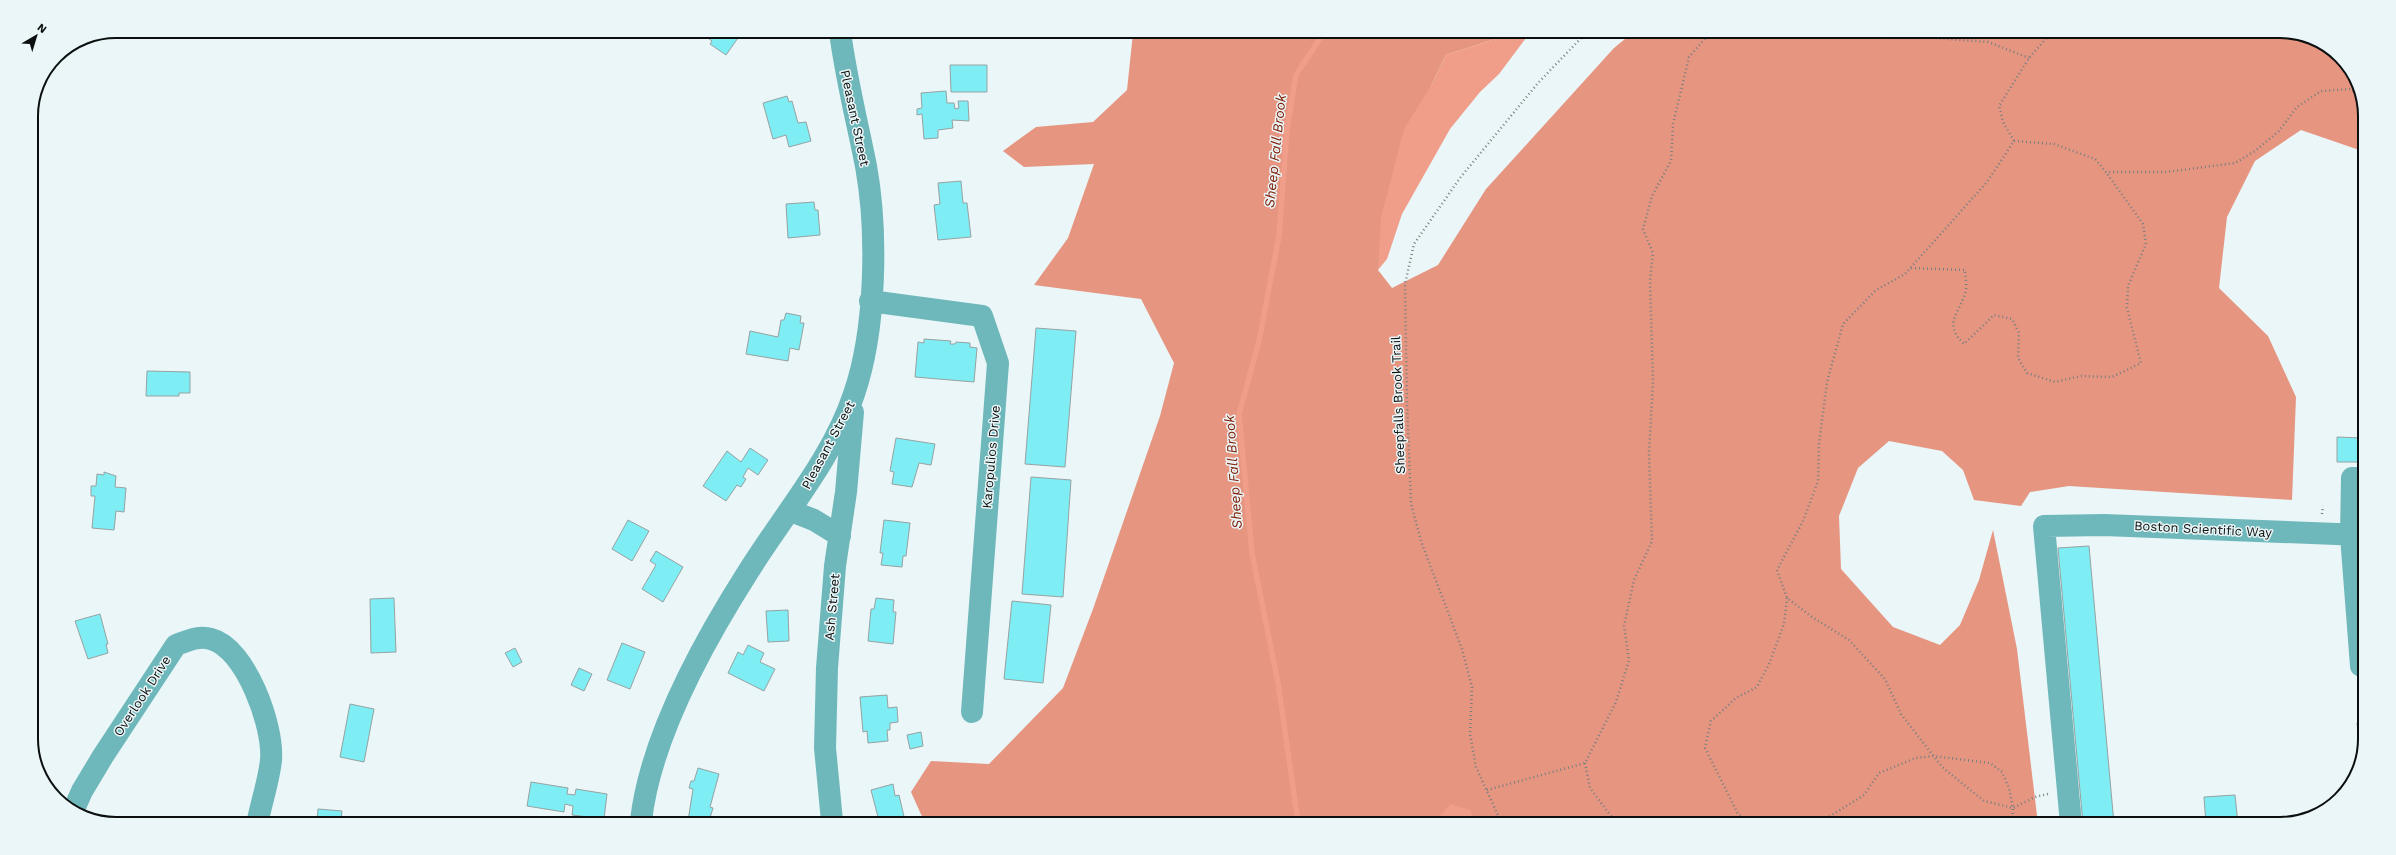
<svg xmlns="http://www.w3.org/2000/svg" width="2396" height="855" font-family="'Work Sans',sans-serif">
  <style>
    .forest { fill: #e69581 }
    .water { fill: #f09e8a }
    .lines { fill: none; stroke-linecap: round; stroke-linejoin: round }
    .stream { stroke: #f09e8a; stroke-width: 5.5 }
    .building { fill: #7eedf4; stroke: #97a2a2 }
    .path { stroke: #777f7f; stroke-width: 2.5; stroke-dasharray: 1 3; stroke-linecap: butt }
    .minor { stroke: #6eb7bb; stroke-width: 22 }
    .labels { text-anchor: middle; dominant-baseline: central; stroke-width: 3; stroke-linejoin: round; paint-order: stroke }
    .street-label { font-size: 13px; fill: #0b0f0f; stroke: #eaf6f7 }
    .water-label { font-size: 14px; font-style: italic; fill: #7f2109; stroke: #eaf6f7 }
    .rim { fill: none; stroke: #0b0f0f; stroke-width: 2 }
  </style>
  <rect width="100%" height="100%" fill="#eaf6f7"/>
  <path class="forest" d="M1133,33L1499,34L1492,40L1446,55L1431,86L1378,270L1392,288L1438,265L1486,189L1614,48L1631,34L2307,35L2347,64L2365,110V152L2301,130L2255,161L2227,217L2219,288L2268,336L2296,397L2292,500L2069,486L2030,492L2021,506L1974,500L1963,470L1942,451L1889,441L1858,468L1839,516L1841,569L1893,627L1940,645L1960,625L1979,580L1993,530L2017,649L2038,824L924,821L911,792L931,761L989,764L1063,688L1093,609L1160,416L1174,363L1141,299L1034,285L1068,238L1094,164L1024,167L1003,151L1036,127L1093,122L1127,90Z"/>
  <path class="water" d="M1499,34H1529L1499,74L1480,92L1450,129L1402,214L1387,259L1378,270L1381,218L1404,129L1431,86L1446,55L1492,40Z
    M1451,804L1470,810L1476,822H1437L1438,818Z"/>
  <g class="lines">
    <path class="stream" d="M1298,822L1278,683L1252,553L1239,414L1259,341L1279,236L1287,129L1296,75L1319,40L1320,33"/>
  </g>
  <path class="building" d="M700,32H730L738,38L726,55L710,44L712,41Z
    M950,65H987V92H951Z
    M946,91L947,103H954L955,109L959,108L958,101H968L969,121L952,120L953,128L938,130V138L924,139L922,114L917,115V109L922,108L921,93Z
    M787,96L789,102L792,101L798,123L806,122L811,141L789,147L786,135L773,139L763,103Z
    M961,181L963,203H967L971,237L938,240L934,205L940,204L938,183Z
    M814,202L815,210H818L820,235L788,238L786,204Z
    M786,313L801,316L800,323H804L799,350L790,348L788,361L746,354L750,331L778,337L781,320H784Z
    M1036,328L1076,331L1065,467L1025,464Z
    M924,339L951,341L950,344H955L956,342L970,343V347L977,348L974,382L915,377L918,342L924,343Z
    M147,371L190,372V393H179V396H146Z
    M2337,437L2363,438V462H2337Z
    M896,438L935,444L931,465L919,463L912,487L892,484L894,472L890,471Z
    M750,448L768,460L758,475L748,468L743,477L746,479L741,487L737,485L726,501L703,486L727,451L741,462Z
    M104,472L116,476L115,487L126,488L124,512L116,511L114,530L92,528L95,496H91V486H96L97,474L104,475Z
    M1031,477L1071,480L1063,597L1022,594Z
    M628,520L649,531L632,561L612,549Z
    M884,520L910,523L906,556H903L902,567L881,565L883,553H880Z
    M2089,546L2114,824H2083L2058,548Z
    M656,551L683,567L663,602L642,589L656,565L650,561Z
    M394,598L396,652L371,653L370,599Z
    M876,598L894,600L893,612H896L893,644L868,641L871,609H874Z
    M1012,601L1051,605L1043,683L1004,679Z
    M788,610L789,641L768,642L766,611Z
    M100,614L108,644H106L108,653L88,659L75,621Z
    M622,643L645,652L630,689L607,680Z
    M748,645L764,653L760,662L775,669L764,691L728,673L738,652L743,655Z
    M515,648L522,662L513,667L505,653Z
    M579,668L592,674L584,691L571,685Z
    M887,695L888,708L897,707L898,722L890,723V730H887L888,741L868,743L867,731L863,732L860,697Z
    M350,704L374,709L364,762L340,757Z
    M2361,722V761L2357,723Z
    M921,732L923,746L910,749L907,735Z
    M698,768L719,774L710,807L713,808L709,821H688L693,789L689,788L691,781H694Z
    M531,782L568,788L567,794L575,795L576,789L607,794L604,819L572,815L573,806L565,804L564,812L527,806Z
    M893,784L895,796L899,795L905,821H879L871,790Z
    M2235,795L2238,824H2206L2204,797Z
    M318,809L342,811L341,820H317Z"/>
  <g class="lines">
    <path class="path" d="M1880,35L1888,38H1937L1988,42L2029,58
      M2014,141L2054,144L2095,159L2106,172H2166L2235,163L2255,151L2279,131L2297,107L2321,91L2351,89L2359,96
      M1911,268L1965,270C1965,276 1967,284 1966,289C1962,312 1941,322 1964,344L1994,315L2012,319L2019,333L2018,358L2027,373L2055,382L2081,376L2112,377L2141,363L2127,308L2128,286L2146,244L2143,224L2106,172
      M2322,514L2323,506
      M1585,763L1590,788L1616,823
      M1487,790L1585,763L1616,702L1629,660L1624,626L1634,580L1652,541L1649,454L1653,381L1650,281L1653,253L1643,229L1652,196L1671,161L1673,124L1689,57L1709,34
      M2048,794L2035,797L2013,808L1984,801L1942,767L1901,714L1885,679L1849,640L1812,617L1787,598L1777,570L1803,521L1818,481L1819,443L1827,382L1843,324L1876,290L1905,274L1987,182L2014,141L2003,122L1999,106L2029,58L2049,35
      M1501,822L1476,767L1470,734L1472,687L1462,649L1422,544L1411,504L1407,404L1405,284L1414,244L1460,178L1538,83L1585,34
      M1750,823L1738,814L1705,748L1711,721L1736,698L1757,687L1770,662L1784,624L1787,598
      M1819,823L1864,795L1879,773L1916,758L1933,756L1990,763L2002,772L2009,788L2013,808L2012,823"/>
    <path class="minor" d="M870,301L982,316L998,363L972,712
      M791,511L814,520L840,536
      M2361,666L2351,536L2352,478H2362
      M74,809L82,791L103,756L176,645C187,641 199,635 211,639C246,648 274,727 271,760C269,780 262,800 258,820
      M641,821C650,739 704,641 748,572C784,514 832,460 854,394C876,330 878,233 866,166C857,121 846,78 840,32
      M832,821L825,748L827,668L835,566L846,492L853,412
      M2071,824L2044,526L2104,525L2362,535"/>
  </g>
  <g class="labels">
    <g class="street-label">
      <text transform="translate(855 118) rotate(78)">Pleasant Street</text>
      <text transform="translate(1398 405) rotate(-92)">Sheepfalls Brook Trail</text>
      <text transform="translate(828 445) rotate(-62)">Pleasant Street</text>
      <text transform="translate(991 457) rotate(-85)">Karopulios Drive</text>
      <text transform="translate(2203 529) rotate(3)">Boston Scientific Way</text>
      <text transform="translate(832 607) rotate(-85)">Ash Street</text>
      <text transform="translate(142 696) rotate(-57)">Overlook Drive</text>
    </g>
    <g class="water-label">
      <text transform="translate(1275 151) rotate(-84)">Sheep Fall Brook</text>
      <text transform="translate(1233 472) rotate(-94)">Sheep Fall Brook</text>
    </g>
  </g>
  <path d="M0 0H2396V855H0ZM116 38H2280A78 78 0 0 1 2358 116V739A78 78 0 0 1 2280 817H116A78 78 0 0 1 38 739V116A78 78 0 0 1 116 38Z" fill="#eaf6f7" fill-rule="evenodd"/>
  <path class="rim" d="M116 38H2280A78 78 0 0 1 2358 116V739A78 78 0 0 1 2280 817H116A78 78 0 0 1 38 739V116A78 78 0 0 1 116 38Z"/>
  <g transform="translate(36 36) rotate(38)" stroke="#eaf6f7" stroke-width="3" paint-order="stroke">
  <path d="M0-3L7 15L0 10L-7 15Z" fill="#0b0f0f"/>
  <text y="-6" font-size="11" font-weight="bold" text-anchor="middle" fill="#0b0f0f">N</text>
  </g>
</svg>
